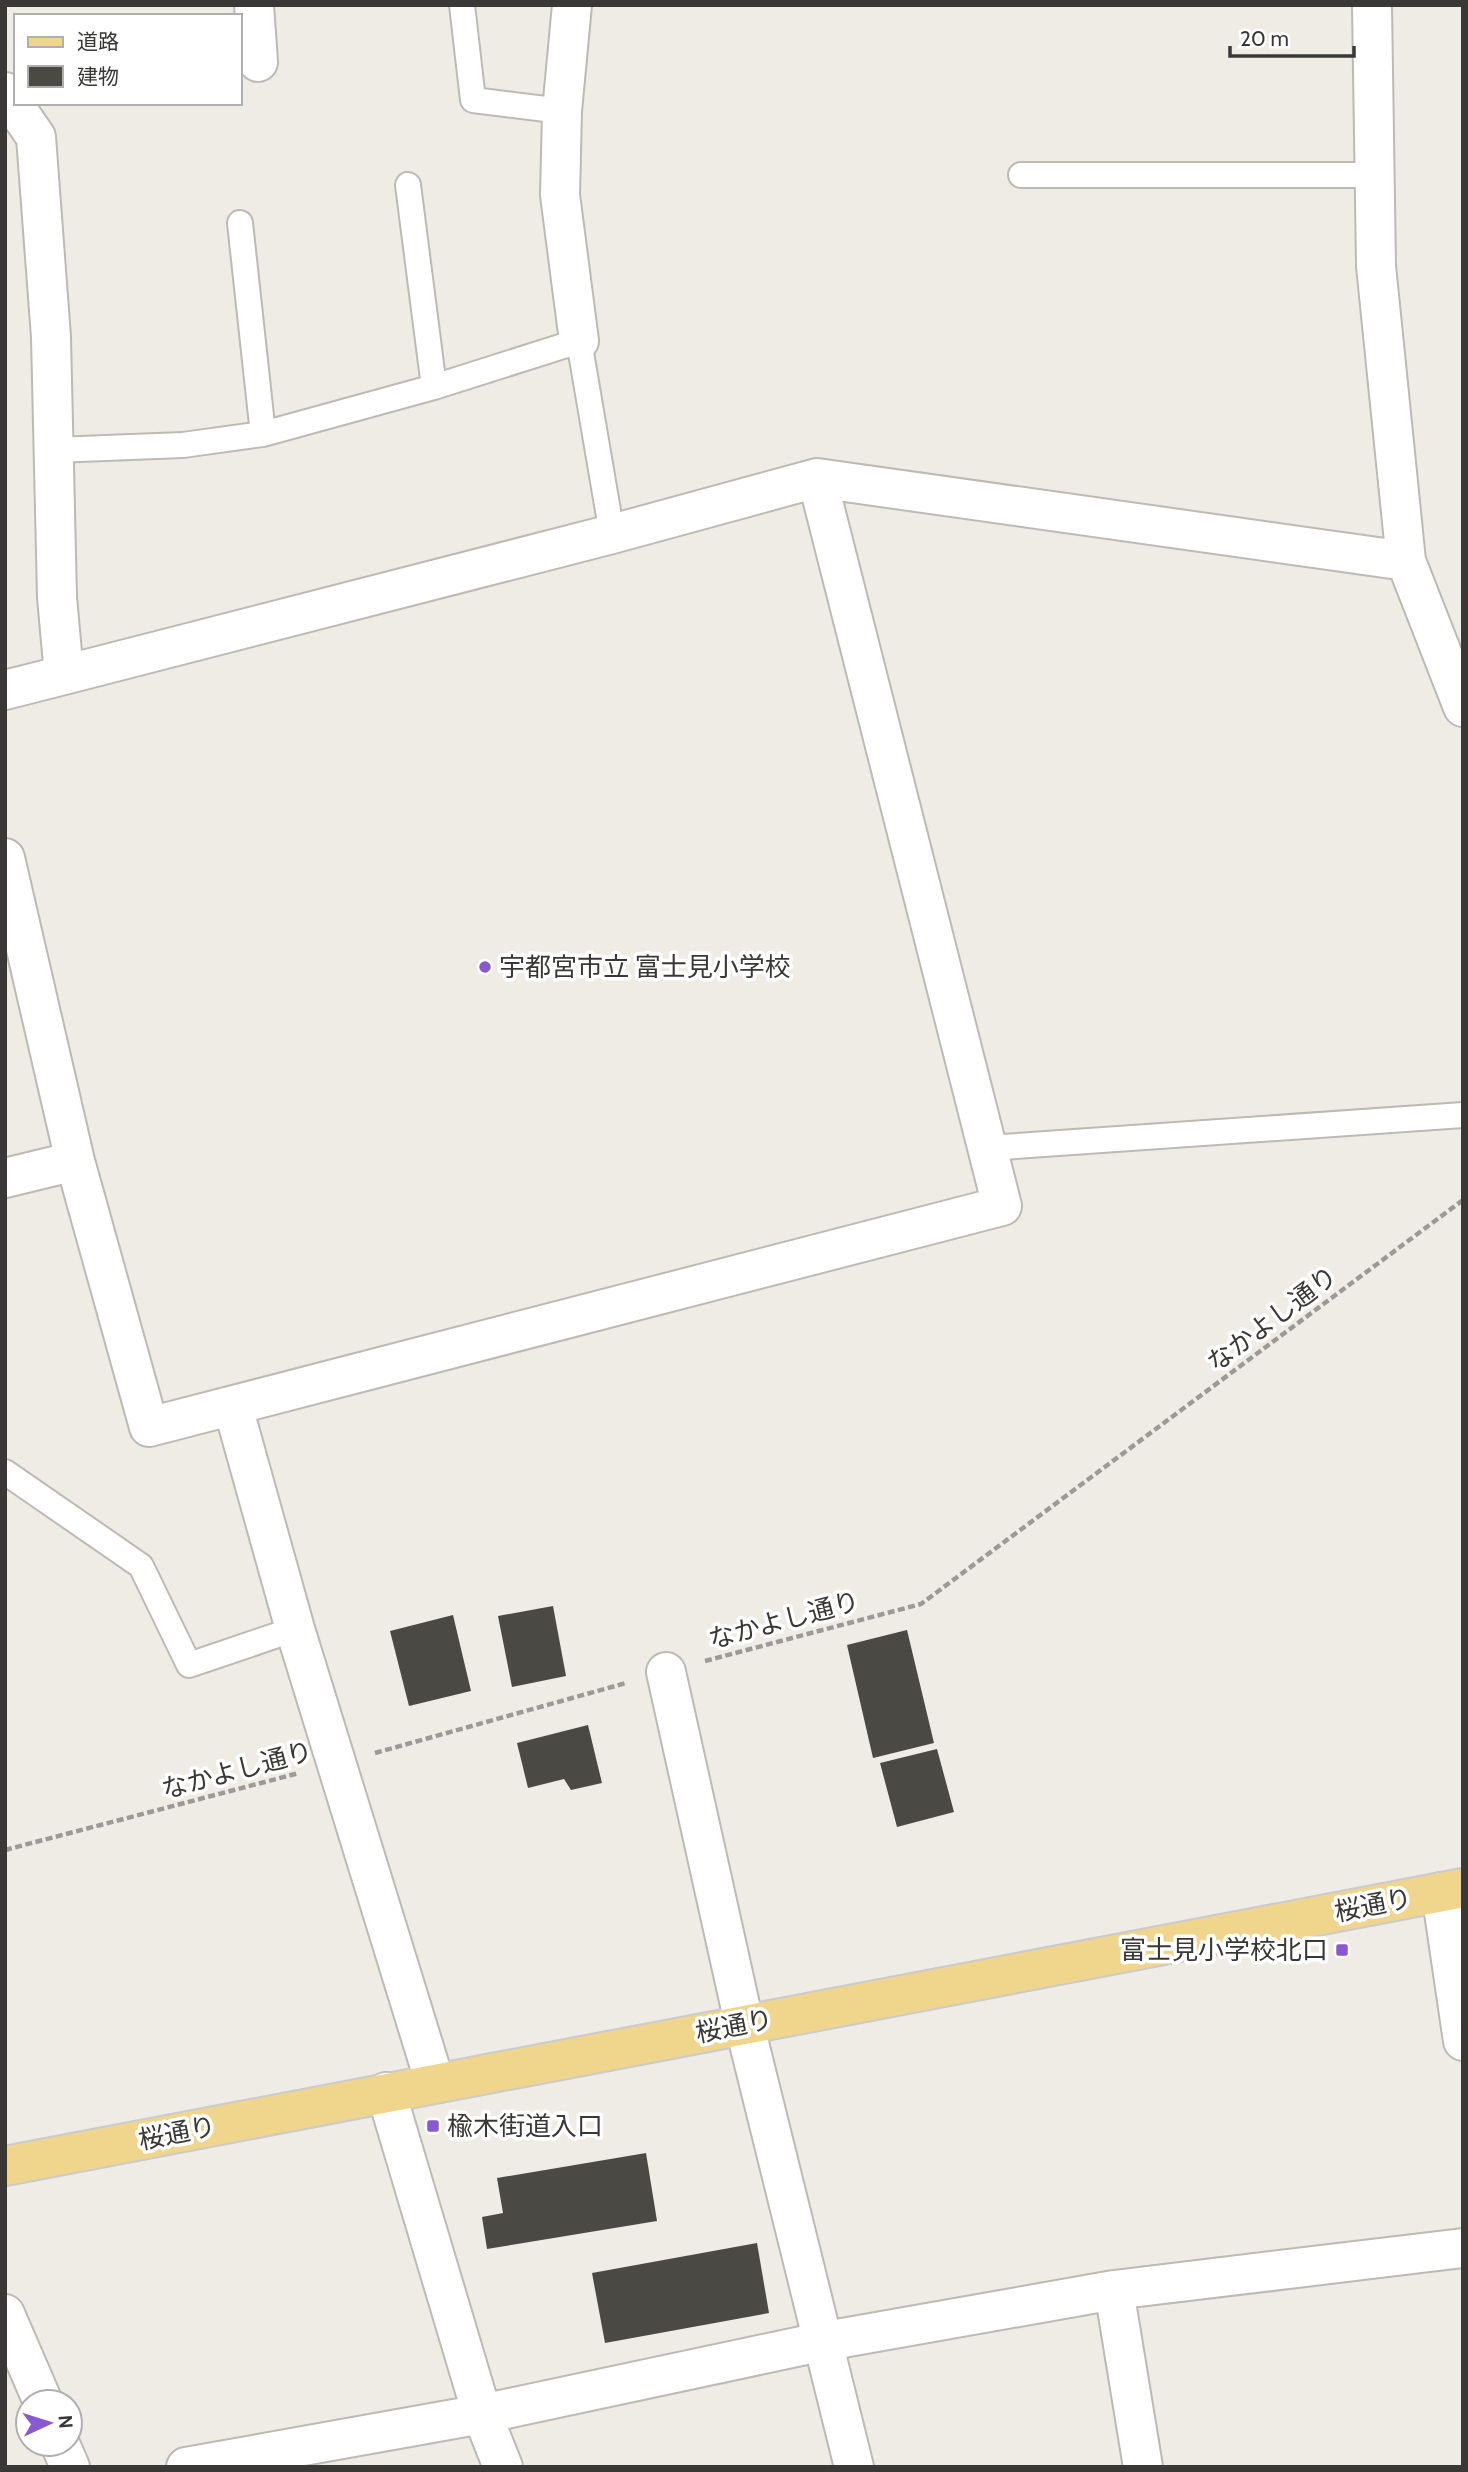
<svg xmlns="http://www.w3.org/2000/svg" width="1468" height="2472" font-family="Cabin,'Noto Sans JP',sans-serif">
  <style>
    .building { fill: #4b4944 }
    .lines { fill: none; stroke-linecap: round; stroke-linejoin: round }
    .service-casing { stroke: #bdbab4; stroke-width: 28 }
    .minor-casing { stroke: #bdbab4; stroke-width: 42 }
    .tertiary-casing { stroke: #bdbab4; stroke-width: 42 }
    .primary-casing { stroke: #cccbcb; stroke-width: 42 }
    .path { stroke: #9c9a96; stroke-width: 4.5; stroke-dasharray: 7 3.5; stroke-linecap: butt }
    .service { stroke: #fff; stroke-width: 24 }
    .minor { stroke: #fff; stroke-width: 38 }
    .tertiary { stroke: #fff; stroke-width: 38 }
    .primary { stroke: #efd68c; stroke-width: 38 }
    .poi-dot { fill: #8959d2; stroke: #fff; stroke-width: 2.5 }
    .labels { text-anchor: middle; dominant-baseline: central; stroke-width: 7; stroke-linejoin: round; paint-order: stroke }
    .poi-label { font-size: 26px; fill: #393836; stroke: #fff; text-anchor: start }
    .street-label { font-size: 26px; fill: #393836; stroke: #fff }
  </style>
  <rect width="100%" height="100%" fill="#efece6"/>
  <path class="building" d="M553,1606L566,1676L512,1687L498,1616Z
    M453,1615L471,1691L409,1706L390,1631Z
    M907,1630L934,1743L873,1758L847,1645Z
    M588,1725L602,1783L571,1790L564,1779L528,1788L517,1743Z
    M937,1749L954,1812L897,1827L880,1763Z
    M646,2153L657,2221L487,2249L482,2217L503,2213L497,2178Z
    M757,2243L769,2313L605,2343L592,2273Z"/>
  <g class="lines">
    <defs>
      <path id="service" d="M462,5L473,100L562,111
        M1021,175H1374
        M408,185L434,387
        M240,223L263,434
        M54,450L183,445L263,434L434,387L579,341L612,534
        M988,1148L1463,1115
        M5,1472L141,1566L189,1665L295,1629"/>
      <path id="minor" d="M254,5L258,62
        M572,5L562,111L560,195L579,341
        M1372,5L1376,266L1406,561L1463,707
        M5,92L36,137L51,337L57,597L64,675L5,690
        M817,478L1406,561
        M64,675L612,534L817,478L1002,1206L149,1427L75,1161
        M5,858L75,1161L5,1178
        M233,1407L295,1629L435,2083
        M666,1672L744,2023L854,2467
        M1441,1892L1463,2041
        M386,2092L482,2414L503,2467
        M1114,2290L1143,2467
        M186,2467L482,2414L820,2342L1114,2290L1463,2248"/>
      <path id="tertiary" d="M5,2314L43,2402
        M60,2444L70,2467"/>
      <path id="primary" d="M5,2166L1463,1888"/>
    </defs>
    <use href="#service" class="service-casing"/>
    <use href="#minor" class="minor-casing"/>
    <use href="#tertiary" class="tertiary-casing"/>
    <use href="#primary" class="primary-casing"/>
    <path class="path" d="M705,1661L921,1604L1463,1200
      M375,1753L626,1683
      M5,1850L299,1773"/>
    <use href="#service" class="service"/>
    <use href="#minor" class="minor"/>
    <use href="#tertiary" class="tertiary"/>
    <use href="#primary" class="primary"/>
  </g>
  <g class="poi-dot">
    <circle cx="485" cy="967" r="7"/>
    <rect x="1335" y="1943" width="14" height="14" rx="3.5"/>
    <rect x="426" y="2119" width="14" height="14" rx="3.5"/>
  </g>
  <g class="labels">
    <g class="poi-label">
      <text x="499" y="967">宇都宮市立 富士見小学校</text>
      <text x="1328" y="1950" text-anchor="end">富士見小学校北口</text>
      <text x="447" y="2126">楡木街道入口</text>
    </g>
    <g class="street-label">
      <text transform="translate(1272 1319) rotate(-37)">なかよし通り</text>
      <text transform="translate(784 1620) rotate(-15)">なかよし通り</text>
      <text transform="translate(237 1770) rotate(-15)">なかよし通り</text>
      <text transform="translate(1373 1905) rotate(-11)">桜通り</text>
      <text transform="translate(734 2026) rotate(-11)">桜通り</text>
      <text transform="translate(177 2133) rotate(-11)">桜通り</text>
    </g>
  </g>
  <rect width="1468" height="2472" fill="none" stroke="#393836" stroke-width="14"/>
  <rect x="14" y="14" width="228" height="91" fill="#ffffff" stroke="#b0afaf" stroke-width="2"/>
  <rect x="28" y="37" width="35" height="10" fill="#efd68c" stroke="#b0afaf" stroke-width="2"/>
  <text x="77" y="49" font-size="21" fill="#393836">道路</text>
  <rect x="28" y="66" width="35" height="21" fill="#4b4944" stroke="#b0afaf" stroke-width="2"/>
  <text x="77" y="84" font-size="21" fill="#393836">建物</text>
  <g transform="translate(49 2423) rotate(86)"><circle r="33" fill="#ffffff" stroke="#b0afaf" stroke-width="2"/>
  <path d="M0-5L12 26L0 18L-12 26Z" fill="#8959d2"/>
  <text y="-10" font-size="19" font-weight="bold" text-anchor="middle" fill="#393836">N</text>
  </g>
  <path d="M1230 46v10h124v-10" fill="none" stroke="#393836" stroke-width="3.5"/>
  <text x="1240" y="46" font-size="21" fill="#393836" stroke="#ffffff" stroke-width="5" paint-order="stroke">20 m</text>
</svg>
